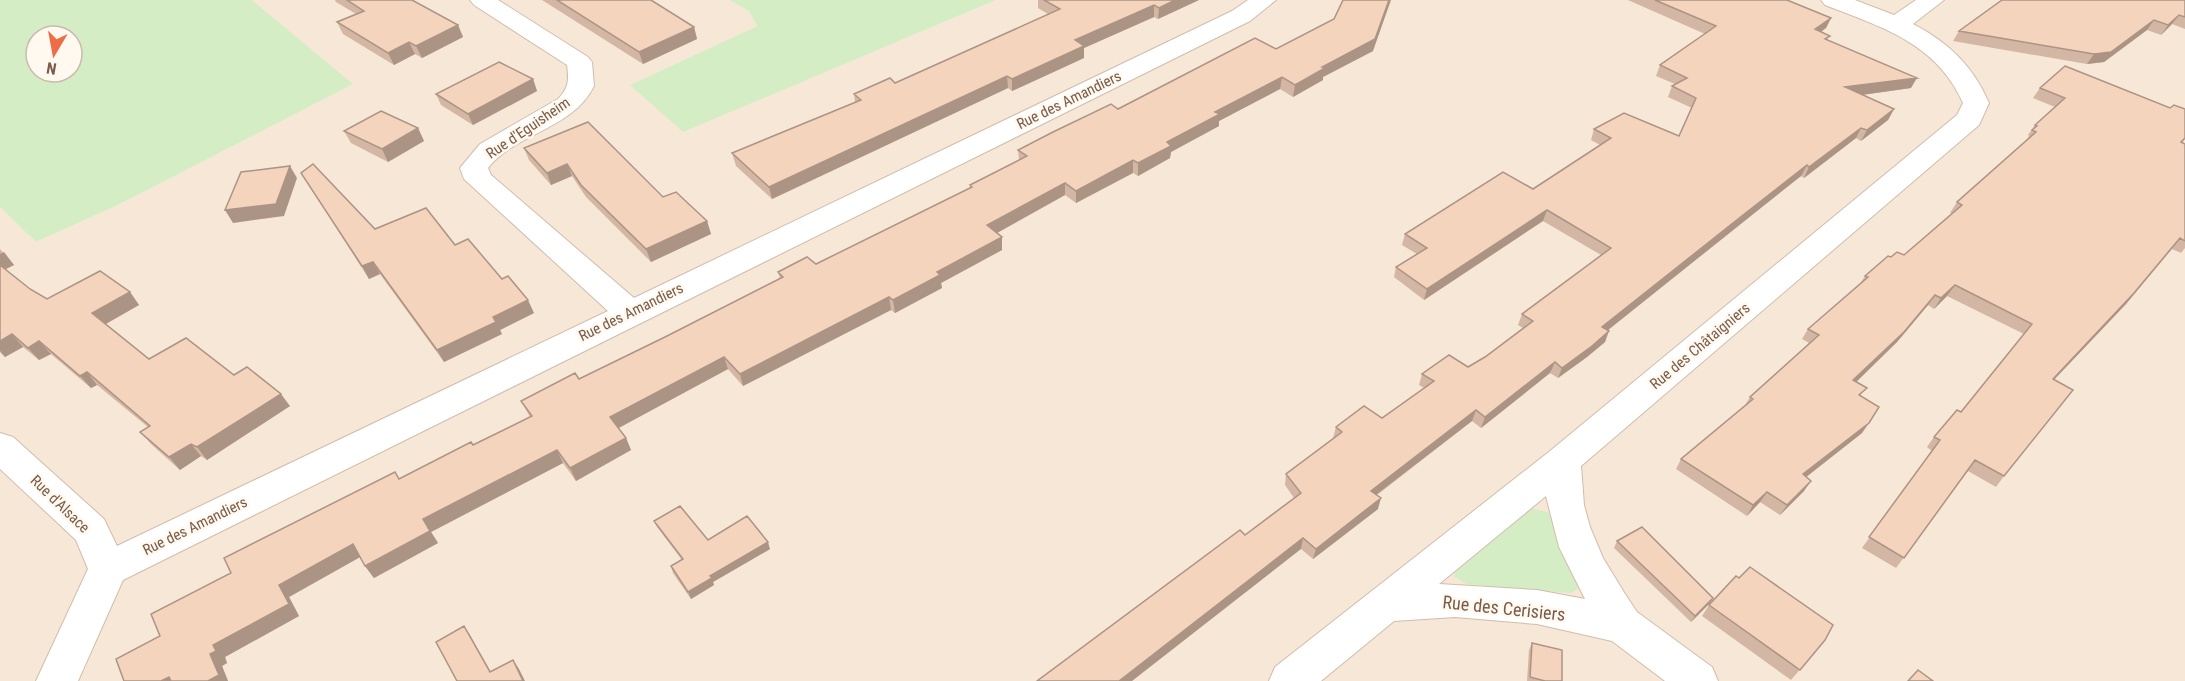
<svg xmlns="http://www.w3.org/2000/svg" width="2185" height="681" font-family="'Roboto Condensed',sans-serif">
  <style>
    .residential { fill: #f6e7d6 }
    .green { fill: #d5edc5; fill-rule: evenodd }
    .lines { fill: none; stroke-linecap: round; stroke-linejoin: round }
    .minor-casing { stroke: #d1bdac; stroke-width: 2 }
    .minor { fill: #fff; fill-rule: evenodd }
    .wall { fill: #d3b6a3 }
    .shaded-wall { fill: #ac9485 }
    .building { fill: #f5d4be; stroke: #ac9485; stroke-width: 1.5 }
    .labels { text-anchor: middle; dominant-baseline: central; stroke-width: 5; stroke-linejoin: round; paint-order: stroke }
    .street-label { font-size: 15px; fill: #7a5b4a; stroke: #fff9f0 }
    .near-street-label { font-size: 18px; fill: #7a5b4a; stroke: #fff9f0 }
  </style>
  <rect width="100%" height="100%" fill="#fef5e8"/>
  <path class="residential" d="M252,0H729L749,11L757,26L630,85L863,56L996,0H2185V681H0V207L36,242L118,205L352,84Z"/>
  <path class="green" d="M0,0H252L353,84L118,205L36,242L0,207ZM36,36H72V72H36Z
    M729,0H996L683,132L630,85L757,26L749,11Z
    M1530,508L1548,512L1576,572L1579,588L1571,593L1466,584L1455,577L1454,570Z"/>
  <g class="lines">
    <defs>
      <path id="minor" d="M470,0H498L588,57L592,62L594,86C572,130 517,132 488,168L491,175L634,298L1232,11L1248,0H1276L1250,21L123,580L78,681H36L88,569L76,540L0,469V433L13,437L104,519L117,546L608,311L464,179L460,168L480,144L558,99C569,88 569,80 567,65L474,5Z
        M1821,0H1855L1894,15L1916,0H1944L1913,24C1949,43 1973,66 1989,103L1979,125L1581,466L1584,505L1590,527L1603,558L1625,594L1637,612L1712,667L1718,681H1665L1612,641L1537,624L1455,617L1394,621L1321,681H1269L1275,667L1550,451L1957,115L1963,103C1937,43 1881,27 1825,5ZM1546,496L1559,547L1585,599L1537,590L1439,584Z"/>
    </defs>
    <use href="#minor" class="minor-casing"/>
    <use href="#minor" class="minor"/>
  </g>
  <path class="wall" d="M335,0H412L458,25L463,37L422,58L415,54L394,65L343,34L337,22L356,14L336,2Z
    M542,0H651L694,27L697,39L643,64Z
    M1038,0H1199L1158,19L1154,17L1084,48V58L1012,91L1008,88L772,199L736,166L732,153L855,102L854,94L895,83L1048,14L1038,8Z
    M1628,0H1787L1831,18L1826,28L1821,32L1828,40L1911,88L1862,95L1894,109L1888,120L1861,141L1856,138L1804,178L1801,176L1737,226L1608,330L1605,342L1587,357L1558,378L1550,373L1481,428L1472,421L1377,495L1378,509L1313,559L1301,549L1245,535L1294,498L1285,485L1286,474L1333,438L1336,427L1382,418L1424,388L1419,385L1422,374L1468,367L1485,357L1523,328L1518,325L1522,314L1601,255L1543,221L1424,300L1394,277L1396,267L1417,254L1402,245L1405,234L1533,189L1600,145L1591,140L1594,129L1679,136L1692,108L1668,97L1672,86L1675,84L1656,76L1660,65L1705,34Z
    M2185,0V29L2172,24L2161,35L2147,30L2104,62L2087,64L1953,41L1959,31Z
    M1276,49L1373,51L1323,77V80L1293,97L1280,89L1219,121V126L1171,152L1170,158L1138,176L1133,173L1076,203L1065,195L997,233L1002,237V250L941,283L942,288L895,313L891,310L743,386L728,369L618,428L626,438L631,450L576,481L563,463L431,532L438,543L374,578L365,566L360,557L289,597L299,616L225,657L227,663L222,666L228,681H124L160,636L231,573L400,479L473,445L530,417L521,401L579,379L665,337L780,279L778,272L816,264L970,188V185L1019,160L1018,150L1118,109Z
    M533,79L537,91L473,125L441,105L436,94Z
    M2040,88L2170,108L2185,109V139L2182,143L2185,144V248L2181,253L2172,249L2126,304L2054,380L2004,476L1996,487L1968,471L1896,568L1862,548L1932,451L1927,447L1934,437L1961,412L2024,334L1947,296L1934,309L1928,305L1897,342L1856,382L1861,396L1862,433L1806,477L1804,491L1780,515L1760,502L1747,516L1676,469L1681,459L1744,407L1750,397L1809,343L1802,339L1808,329L1860,284L1865,276L1891,257L1904,255L1952,213H1950L1957,202L2026,141L2029,136L2028,135L2035,125L2055,107L2033,98Z
    M418,128L424,141L388,162L351,143L344,131Z
    M524,148L663,197L707,221L711,234L651,262L586,197L572,176L551,185L529,160Z
    M301,173L375,229L455,245L502,279L534,313L500,330L502,334L444,362L380,274L369,279Z
    M0,249L14,265L5,269L30,289L47,299L130,292L139,305L106,324L149,359L234,375L290,406L207,460L201,456L180,470L151,444L140,432L148,427L97,385L91,388L51,354L39,360L23,347L5,357L0,352Z
    M654,521L708,540L770,549L713,582L714,585L691,599L673,573L671,566L682,560L657,527Z
    M1617,541L1713,598L1709,604L1691,622L1614,548Z
    M1709,605L1825,640L1791,680L1702,616Z
    M1532,643L1562,681H1527L1529,650Z"/>
  <path class="shaded-wall" d="M1175,0H1199L1158,19L1159,8Z
    M1389,0H1391L1373,51L1323,77V80L1293,97L1295,85L1322,67Z
    M1154,5V17L1084,48V58L1012,91V79L1075,40Z
    M2179,15L2172,24L2161,35L2168,25Z
    M1831,18L1826,28L1810,39L1815,29Z
    M2154,20L2147,30L2104,62L2087,64L2094,54Z
    M458,25L463,37L422,58L416,46Z
    M694,27L697,39L643,64L639,52Z
    M409,42L415,54L394,65L388,53Z
    M1007,76L1008,88L772,199L769,187Z
    M1282,77L1280,89L1219,121V126L1171,152L1170,158L1138,176V163L1167,142L1215,112Z
    M1917,78L1911,88L1840,98L1845,87Z
    M533,79L537,91L473,125L468,114Z
    M1894,109L1888,120L1861,141L1867,130Z
    M418,128L424,141L388,162L382,149Z
    M1861,128L1856,138L1804,178L1809,167Z
    M1133,160V173L1076,203V191Z
    M567,164L572,176L551,185L547,173Z
    M1807,165L1801,176L1598,338L1602,327Z
    M290,166L297,178L284,216L233,223L225,210Z
    M1065,183V195L988,238L987,225Z
    M1547,210L1543,221L1424,300L1427,289Z
    M707,221L711,234L651,262L646,249Z
    M1002,237V250L941,283L942,288L895,313L893,300L937,272Z
    M2180,238L2126,304L2044,390L2053,379Z
    M4,252L14,265L2,271L0,268V254Z
    M373,262L380,274L369,279L362,266Z
    M1955,285L1947,296L1934,309L1941,298Z
    M130,292L139,305L102,326L92,313Z
    M1935,295L1928,305L1897,342L1847,391L1853,380Z
    M889,297L891,310L743,386L740,374Z
    M528,300L534,313L500,330L502,334L444,362L437,350L493,317Z
    M1609,331L1605,342L1587,357L1558,378L1562,368Z
    M12,334L23,347L5,357L0,351V341Z
    M39,341L51,354L39,360L28,348Z
    M724,357L728,369L615,430L610,417Z
    M1555,362L1550,373L1481,428L1485,417Z
    M87,372L97,385L91,388L80,376Z
    M281,394L290,406L207,460L197,447Z
    M1476,410L1472,421L1368,501L1371,491Z
    M1869,423L1862,433L1796,485L1803,474Z
    M626,438L631,450L576,481L570,468Z
    M191,444L201,456L180,470L169,457Z
    M557,450L563,463L431,532L438,543L374,578L365,566L423,519Z
    M1811,481L1804,491L1780,515L1787,505Z
    M1767,492L1760,502L1747,516L1753,505Z
    M1381,498L1378,509L1313,559L1316,549Z
    M1303,538L1301,549L1132,681H1119Z
    M768,542L770,549L713,582L714,585L691,599L688,592L710,576Z
    M353,544L362,556L289,597L299,616L225,657L227,663L222,666L228,681H208L210,654L213,645L279,585Z
    M1713,598L1709,604L1691,622L1695,616Z
    M464,626L470,635L496,681L490,672Z
    M513,660L519,669L525,681H523Z
    M169,677L174,681H161Z"/>
  <path class="building" d="M347,0H412L458,25L416,46L409,42L388,53L337,22L364,11Z
    M557,0H651L694,27L639,52Z
    M1044,0H1175L1159,8L1154,5L1075,40L1084,46L1012,79L1007,76L769,187L732,153L861,100L854,94L890,78L895,83L1060,9Z
    M1343,0H1389L1375,39L1322,67L1325,68L1295,85L1282,77L1215,112L1220,114L1167,142L1171,146L1138,163L1133,160L1076,191L1065,183L987,225L1002,237L937,272L940,275L893,300L889,297L740,374L724,357L610,417L626,438L570,468L557,450L423,519L430,531L365,566L353,544L279,585L289,604L213,645L216,651L210,654L219,675L208,681H171L169,677L161,681H124L116,659L160,636L151,614L231,573L224,558L395,472L399,479L471,442L473,445L532,416L521,401L575,373L579,379L665,337L783,277L778,272L807,257L816,264L972,187L970,185L1027,156L1018,150L1053,132L1111,104L1118,109L1255,38L1276,49L1334,19Z
    M1655,0H1787L1831,18L1815,29L1830,36L1825,39L1917,78L1845,87L1894,109L1867,130L1861,128L1809,167L1807,165L1743,215L1602,327L1609,331L1592,346L1562,368L1555,362L1485,417L1476,410L1371,491L1381,498L1316,549L1303,538L1119,681H1037L1240,530L1245,535L1301,493L1286,474L1342,432L1336,427L1364,406L1382,418L1434,381L1422,374L1449,355L1468,367L1485,357L1533,321L1522,314L1611,248L1547,210L1427,289L1396,267L1427,248L1405,234L1503,172L1533,189L1611,138L1594,129L1624,113L1679,136L1696,98L1672,86L1687,78L1660,65L1716,26Z
    M2002,0H2185V17L2179,15L2168,25L2154,20L2111,52L2094,54L1959,31Z
    M499,62L533,79L468,114L436,94Z
    M2065,66L2170,108L2174,105L2185,109V138L2181,142L2185,144V241L2180,238L2134,293L2053,379L2073,390L2004,476L1975,460L1904,558L1869,537L1940,440L1934,437L1957,410L1961,412L2032,324L1955,285L1941,298L1935,295L1904,332L1853,380L1867,388L1859,395L1879,407L1869,423L1803,474L1811,481L1787,505L1767,492L1753,505L1681,459L1753,399L1750,397L1819,335L1808,329L1868,277L1865,276L1888,256L1891,257L1897,252L1904,255L1962,205L1957,202L2036,132L2032,130L2037,126L2035,125L2065,98L2040,88Z
    M381,111L418,128L382,149L344,131Z
    M588,122L663,197L676,192L707,221L646,249L581,185L567,164L547,173L524,148Z
    M313,164L375,229L426,208L455,245L468,239L502,279L508,276L528,300L493,317L496,322L437,350L373,262L362,266L301,173Z
    M290,166L276,204L225,210L241,172Z
    M0,265L30,289L47,299L100,271L130,292L92,313L149,359L186,338L234,375L247,367L281,394L197,447L191,444L169,457L140,432L150,426L87,372L80,376L39,341L28,348L12,334L0,341Z
    M680,506L708,540L747,516L768,542L710,576L712,578L688,592L671,566L683,559L654,521Z
    M1642,527L1713,598L1695,616L1617,541Z
    M1750,567L1833,625L1825,640L1800,670L1709,605L1736,576L1739,578Z
    M464,626L490,672L513,660L523,681H457L436,642Z
    M1532,643L1562,650V681H1545L1530,677Z
    M1918,670L1933,681H1908Z"/>
  <g class="labels">
    <g class="street-label">
      <text transform="translate(1069 100) rotate(-26)">Rue des Amandiers</text>
      <text transform="translate(528 128) rotate(-34)">Rue d'Eguisheim</text>
      <text transform="translate(631 312) rotate(-26)">Rue des Amandiers</text>
      <text transform="translate(1700 346) rotate(-40)">Rue des Châtaigniers</text>
      <text transform="translate(60 504) rotate(44)">Rue d'Alsace</text>
      <text transform="translate(195 526) rotate(-26)">Rue des Amandiers</text>
    </g>
    <g class="near-street-label">
      <text transform="translate(1504 608) rotate(6)">Rue des Cerisiers</text>
    </g>
  </g>
  <g transform="translate(54 54) rotate(190)"><circle r="28" fill="#fff9f0" stroke="#cabaae" stroke-width="1.5"/>
  <path d="M0-4.5L10 22L0 15L-10 22Z" fill="#ee6d47"/>
  <text y="-9" font-size="16" font-weight="bold" text-anchor="middle" fill="#7a5b4a">N</text>
  </g>
</svg>
